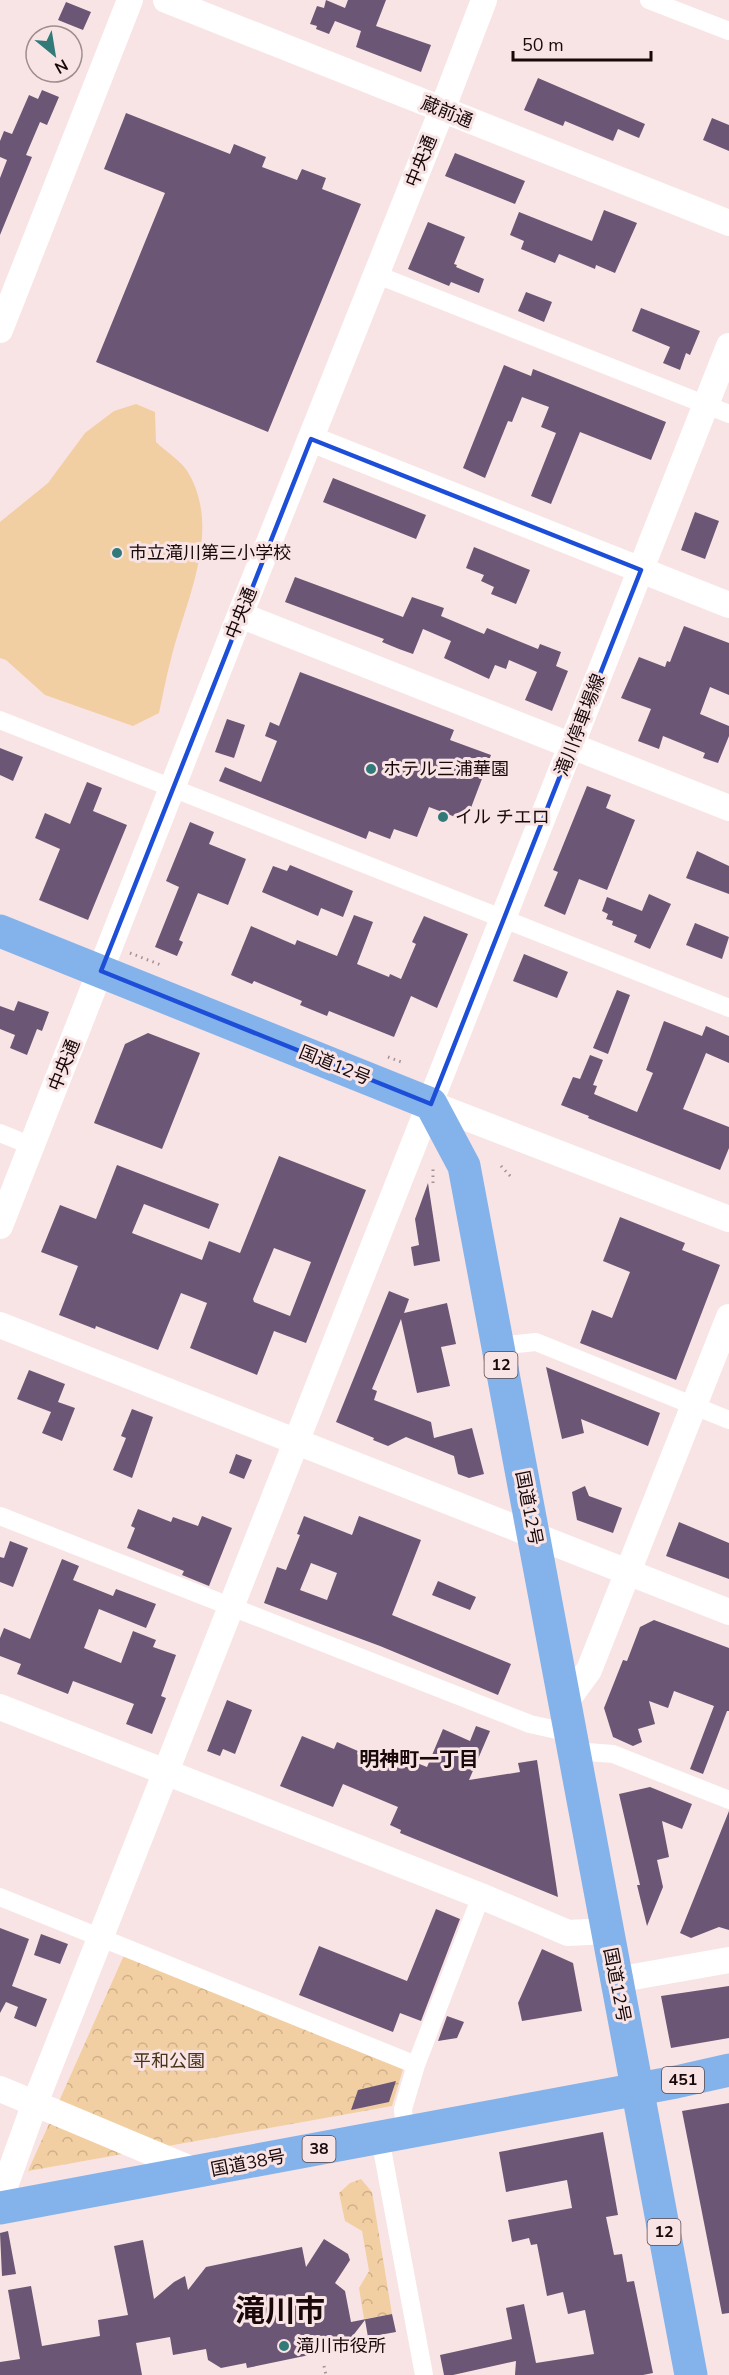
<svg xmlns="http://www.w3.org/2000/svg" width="729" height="2375" font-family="'Nunito Sans','Noto Sans JP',sans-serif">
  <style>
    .forest { fill: url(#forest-crowns) }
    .garden { fill: #f2cfa2 }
    .building { fill: #6b5676; fill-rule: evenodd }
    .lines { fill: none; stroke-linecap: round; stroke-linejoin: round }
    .path { stroke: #a59293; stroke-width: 3; stroke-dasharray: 1.5 4.5; stroke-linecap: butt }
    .street { stroke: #fff; stroke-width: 18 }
    .secondary { stroke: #fff; stroke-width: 26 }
    .highway { stroke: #84b3eb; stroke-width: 33 }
    .marked { fill: none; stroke: #1d4ed8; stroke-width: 4.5; stroke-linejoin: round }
    .poi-dot { fill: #317a79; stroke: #f9e4e5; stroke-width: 2 }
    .labels { text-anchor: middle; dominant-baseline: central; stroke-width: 6; stroke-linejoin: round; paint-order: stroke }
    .shield { fill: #f9e4e5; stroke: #5c4a4c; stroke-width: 1.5 }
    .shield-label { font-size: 16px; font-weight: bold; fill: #18080a }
    .street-label { font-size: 18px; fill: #18080a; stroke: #f9e4e5 }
    .poi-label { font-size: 18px; fill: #18080a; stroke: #f9e4e5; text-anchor: start }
    .park-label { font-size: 18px; fill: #473215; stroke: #f9e4e5 }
    .neighbourhood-label { font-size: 20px; font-weight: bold; fill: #18080a; stroke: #f9e4e5 }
    .town-label { font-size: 30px; font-weight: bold; fill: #18080a; stroke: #f9e4e5 }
  </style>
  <defs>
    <pattern id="forest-crowns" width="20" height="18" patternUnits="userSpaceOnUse" patternTransform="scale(1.5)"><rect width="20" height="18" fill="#f2cfa2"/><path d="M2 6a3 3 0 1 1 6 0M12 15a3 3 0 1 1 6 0" fill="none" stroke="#cfb08a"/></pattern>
  </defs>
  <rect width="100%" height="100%" fill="#f9e4e5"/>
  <path class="forest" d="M125,1953L404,2066L392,2106L28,2171Z
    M361,2179L372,2192L392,2314L364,2319L359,2288L369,2271L362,2231L345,2221L339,2193L350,2183Z"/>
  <path class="garden" d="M136,404L155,412L156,442C166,452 183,462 189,474C222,532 185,602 171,659C166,677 163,695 159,713L133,726L45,695L6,660L0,658V522L48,483L85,433L114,411Z"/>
  <path class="building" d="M326,0L345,8L348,0H386L376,26L431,45L421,72L356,47L361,31L335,21L329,34L316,29L317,26L310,24L317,6L324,8Z
    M66,2L91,12L83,30L58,20Z
    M538,78L645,124L639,138L618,129L613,141L565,121L563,126L524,110Z
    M42,90L59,97L47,125L40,122L26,155L32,157L0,235V178L7,160L0,157V141L4,131L12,134L29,95L38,99Z
    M126,113L230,154L234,144L266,157L262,167L297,180L302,169L326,178L322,189L361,204L268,432L96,362L165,193L104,169Z
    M712,118L729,125V151L703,140Z
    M455,153L525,181L515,204L445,176Z
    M604,210L637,223L615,273L596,265L595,269L559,254L555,263L521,249L524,241L510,235L519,212L592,241Z
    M428,222L465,237L454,264L457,265L456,267L484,279L479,293L451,282L449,286L408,269Z
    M526,292L552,302L544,322L518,311Z
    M641,308L700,331L690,355L686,353L680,370L663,363L670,347L632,331Z
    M504,365L531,376L533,369L666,422L651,460L580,432L551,504L531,496L556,433L541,427L549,407L522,397L512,422L508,421L485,478L463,468Z
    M333,478L426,515L416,539L323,502Z
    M695,512L719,521L705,559L681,550Z
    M474,547L530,570L516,604L491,594L494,587L481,581L484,575L466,568Z
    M295,577L403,617L412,597L444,608L441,616L484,634L487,628L538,649L540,644L561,652L556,666L568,671L552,711L525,700L537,672L509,660L506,669L495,665L489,679L444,658L451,641L423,629L413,654L399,649L382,642L384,639L285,602Z
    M684,626L729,643V695L710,687L700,714L729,726V736L718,763L703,758L705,753L663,736L659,749L638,741L651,709L621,698L639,657L665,667L667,661L670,662Z
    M300,672L454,730L450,740L491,755L466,821L429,807L417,837L394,829L390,839L369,831L366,839L219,781L225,767L261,782L277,741L265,736L270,722L279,726Z
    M227,719L245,725L234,758L215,752Z
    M0,748L23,757L13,781L0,775Z
    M87,782L102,788L93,811L127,825L88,920L39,900L60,849L35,838L45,813L70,824Z
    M587,786L611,795L606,808L635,820L607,890L579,879L565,915L544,906L558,872L553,870Z
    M190,822L214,832L209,844L246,859L228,905L198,893L179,940L183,942L177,956L155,947L179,887L166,881Z
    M697,851L729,866V894L686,878Z
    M290,865L353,891L343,917L321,908L318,916L262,892L273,866L287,871Z
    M649,894L671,904L650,949L634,942L637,935L612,925L613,921L606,919L608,914L602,911L607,897L642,911Z
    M354,915L373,922L357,964L389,977L390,974L401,979L416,944L412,942L424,916L468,934L437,1008L411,996L394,1037L329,1011L327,1016L300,1005L302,1001L254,981L252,984L231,975L251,926L295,945L297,940L337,956Z
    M695,923L729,937L722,959L686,945Z
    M524,954L568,972L557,998L513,981Z
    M617,990L630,995L608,1054L593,1048Z
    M18,1001L49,1012L42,1031L37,1029L27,1055L10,1048L15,1035L0,1029V1006L14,1011Z
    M664,1021L702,1036L706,1026L729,1036V1063L706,1053L683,1109L729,1127V1148L720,1170L588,1118L589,1116L561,1105L573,1077L580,1079L590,1055L603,1060L593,1085L597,1086L594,1094L637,1112L653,1073L646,1070Z
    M148,1033L200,1053L162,1149L94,1123L125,1044Z
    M279,1156L366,1190L306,1343L274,1331L257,1375L190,1348L207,1303L181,1293L158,1350L96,1326L95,1329L59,1315L78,1266L41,1252L60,1205L96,1219L117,1165L219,1204L209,1229L144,1204L132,1233L202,1260L209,1241L240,1253ZM274,1248L311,1262L290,1316L254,1302L253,1299Z
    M428,1183L440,1261L414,1266L411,1247L419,1245L415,1219Z
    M620,1217L685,1243L682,1250L720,1265L676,1380L580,1343L592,1310L612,1318L630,1272L603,1261Z
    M389,1291L409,1299L404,1313L447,1303L456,1344L441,1347L450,1386L417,1393L401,1319L372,1389L377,1391L374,1400L431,1422L434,1438L472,1428L484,1474L469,1478L458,1474L454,1456L406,1437L388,1446L373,1440L374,1438L336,1422Z
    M546,1367L660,1413L648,1446L581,1419L584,1433L562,1439Z
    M29,1370L65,1384L58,1402L75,1408L62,1441L42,1433L51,1412L17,1399Z
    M132,1409L153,1417L132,1478L113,1470L126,1438L121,1436Z
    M236,1454L252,1460L244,1479L229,1473Z
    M585,1486L589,1496L622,1508L613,1533L577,1520L572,1492Z
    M138,1509L171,1522L173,1517L198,1526L202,1516L232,1528L209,1586L182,1575L184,1571L127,1548L135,1528L131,1526Z
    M304,1516L352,1535L359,1516L421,1540L392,1615L511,1664L498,1695L380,1646L264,1603L277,1567L286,1570L300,1535L297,1534ZM311,1563L337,1573L327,1600L300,1590Z
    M679,1522L729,1543V1579L666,1556Z
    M10,1541L28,1548L13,1587L0,1582V1557L4,1558Z
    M62,1559L79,1566L73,1580L113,1596L116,1589L156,1604L146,1628L99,1609L84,1648L121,1663L133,1631L156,1640L153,1647L176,1655L161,1696L166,1698L152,1734L126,1724L134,1704L73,1681L68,1694L17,1674L21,1664L0,1656V1638L4,1628L30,1639Z
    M438,1581L476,1597L470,1610L432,1595Z
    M654,1620L729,1648V1711H727L703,1774L690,1769L714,1706L674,1691L668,1708L649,1701L655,1724L638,1729L642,1742L633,1746L613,1737L604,1708L623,1660L627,1661L640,1627Z
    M227,1700L252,1710L235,1754L223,1749L220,1756L207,1751Z
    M476,1726L490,1731L469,1780L520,1772L518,1763L537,1760L558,1897L400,1833L401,1830L390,1825L398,1807L343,1784L333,1807L280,1786L302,1736L334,1749L337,1742L358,1751L357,1754L396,1771L402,1757L427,1767L443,1729L470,1741Z
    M650,1787L692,1804L682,1829L662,1821L669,1857L657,1860L663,1887L647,1926L637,1885H640L619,1794Z
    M729,1811V1930L719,1927L691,1938L680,1933Z
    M436,1909L460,1919L421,2021L400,2013L393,2032L299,1995L319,1946L407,1981Z
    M0,1928L29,1939L12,1986L47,1999L36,2027L14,2018L18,2007L6,2002L0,2013Z
    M41,1934L68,1944L60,1964L34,1955Z
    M542,1949L573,1963L582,2011L522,2021L518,2003Z
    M729,1986V2038L671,2048L661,1996Z
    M447,2016L464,2022L457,2038L438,2041Z
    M396,2081L389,2102L351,2110L358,2090Z
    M729,2103V2313L722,2314L682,2111Z
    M603,2132L618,2215L606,2217L614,2255L622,2254L627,2282L634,2281L653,2373L643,2375H515L516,2361L453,2375H444L440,2355L512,2339L506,2308L524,2304L536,2363L594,2354L585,2310L568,2314L563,2292L547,2296L537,2244L531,2245L529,2238L512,2242L508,2220L572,2208L567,2180L506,2192L499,2152Z
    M8,2231L16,2274L2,2276L0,2233Z
    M324,2239L348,2254L350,2260L335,2283L345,2291L351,2322L392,2314L396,2332L368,2337L365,2320L348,2342L318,2348L319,2353L247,2368L246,2363L221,2368L208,2360L206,2349L173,2355L170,2337L136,2343L142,2375H0V2362L20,2359L8,2290L31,2286L42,2346L100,2336L98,2320L128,2315L114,2246L143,2240L154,2299L174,2282L185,2276L188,2290L206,2267L302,2247L306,2267Z"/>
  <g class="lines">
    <path class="path" d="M130,953L161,965
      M388,1057L404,1063
      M501,1166L512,1178
      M433,1183V1167
      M324,2366L326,2375"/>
    <path class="street" d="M649,0L729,31
      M375,274L729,414
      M0,720L729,1008
      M0,1133L32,1146
      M497,1346L536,1342L729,1420
      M0,1516L530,1724L570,1733
      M574,1751L613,1754L729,1800
      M0,1897L416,2065
      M405,2133L403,2109L416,2065L481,1896
      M380,2138L424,2375"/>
    <path class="secondary" d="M166,0L729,223
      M0,330L130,0
      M311,439L729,605
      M240,615L729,808
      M431,1104L729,1219
      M0,1226L240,615L442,110L484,0
      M0,1325L729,1612
      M565,1703L589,1670L729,1317
      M0,1707L481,1896L568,1933L607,1931
      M616,1980L729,1960
      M0,2089L198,2172
      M0,2200L35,2103L729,346"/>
    <path class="highway" d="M0,931L431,1104L464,1166L691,2375
      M0,2208L676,2082L729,2070"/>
  </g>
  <path class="marked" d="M311,439L641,570L431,1104L101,971Z"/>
  <g class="poi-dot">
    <circle cx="117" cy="553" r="6"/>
    <circle cx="371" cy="769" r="6"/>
    <circle cx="443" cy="817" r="6"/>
    <circle cx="284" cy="2346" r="6"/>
  </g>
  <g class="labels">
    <g class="shield">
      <rect x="484.5" y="1352" width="33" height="26" rx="4.5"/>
      <rect x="662" y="2067" width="42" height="26" rx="4.5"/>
      <rect x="302.5" y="2136" width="33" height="26" rx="4.5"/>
      <rect x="647.5" y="2219" width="33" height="26" rx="4.5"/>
    </g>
    <g class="shield-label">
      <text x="501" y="1365">12</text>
      <text x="683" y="2080">451</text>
      <text x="319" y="2149">38</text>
      <text x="664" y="2232">12</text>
    </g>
    <g class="street-label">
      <text transform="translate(447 112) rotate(22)">蔵前通</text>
      <text transform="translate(421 161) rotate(-68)">中央通</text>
      <text transform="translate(241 613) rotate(-68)">中央通</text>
      <text transform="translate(580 725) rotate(-69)">滝川停車場線</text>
      <text transform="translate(64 1065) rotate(-68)">中央通</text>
      <text transform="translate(335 1065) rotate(22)">国道12号</text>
      <text transform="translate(529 1508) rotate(79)">国道12号</text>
      <text transform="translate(617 1985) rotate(79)">国道12号</text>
      <text transform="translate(248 2163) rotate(-11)">国道38号</text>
    </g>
    <g class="poi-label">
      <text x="129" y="553">市立滝川第三小学校</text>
      <text x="383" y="769">ホテル三浦華園</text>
      <text x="455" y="817">イル チエロ</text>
      <text x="296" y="2346">滝川市役所</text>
    </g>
    <g class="park-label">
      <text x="169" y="2061">平和公園</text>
    </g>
    <g class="neighbourhood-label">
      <text x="419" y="1759">明神町一丁目</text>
    </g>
    <g class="town-label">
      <text x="280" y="2311">滝川市</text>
    </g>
  </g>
  <g transform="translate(54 54) rotate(150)"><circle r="28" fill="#f9e4e5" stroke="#9f8c8d" stroke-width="1.5"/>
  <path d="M0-4.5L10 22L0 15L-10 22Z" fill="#317a79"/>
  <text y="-9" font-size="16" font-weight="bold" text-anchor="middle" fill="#18080a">N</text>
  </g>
  <path d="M513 51v9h138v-9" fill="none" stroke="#18080a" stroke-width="3"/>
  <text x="522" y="51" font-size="18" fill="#18080a" stroke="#f9e4e5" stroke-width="4.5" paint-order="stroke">50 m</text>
</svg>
